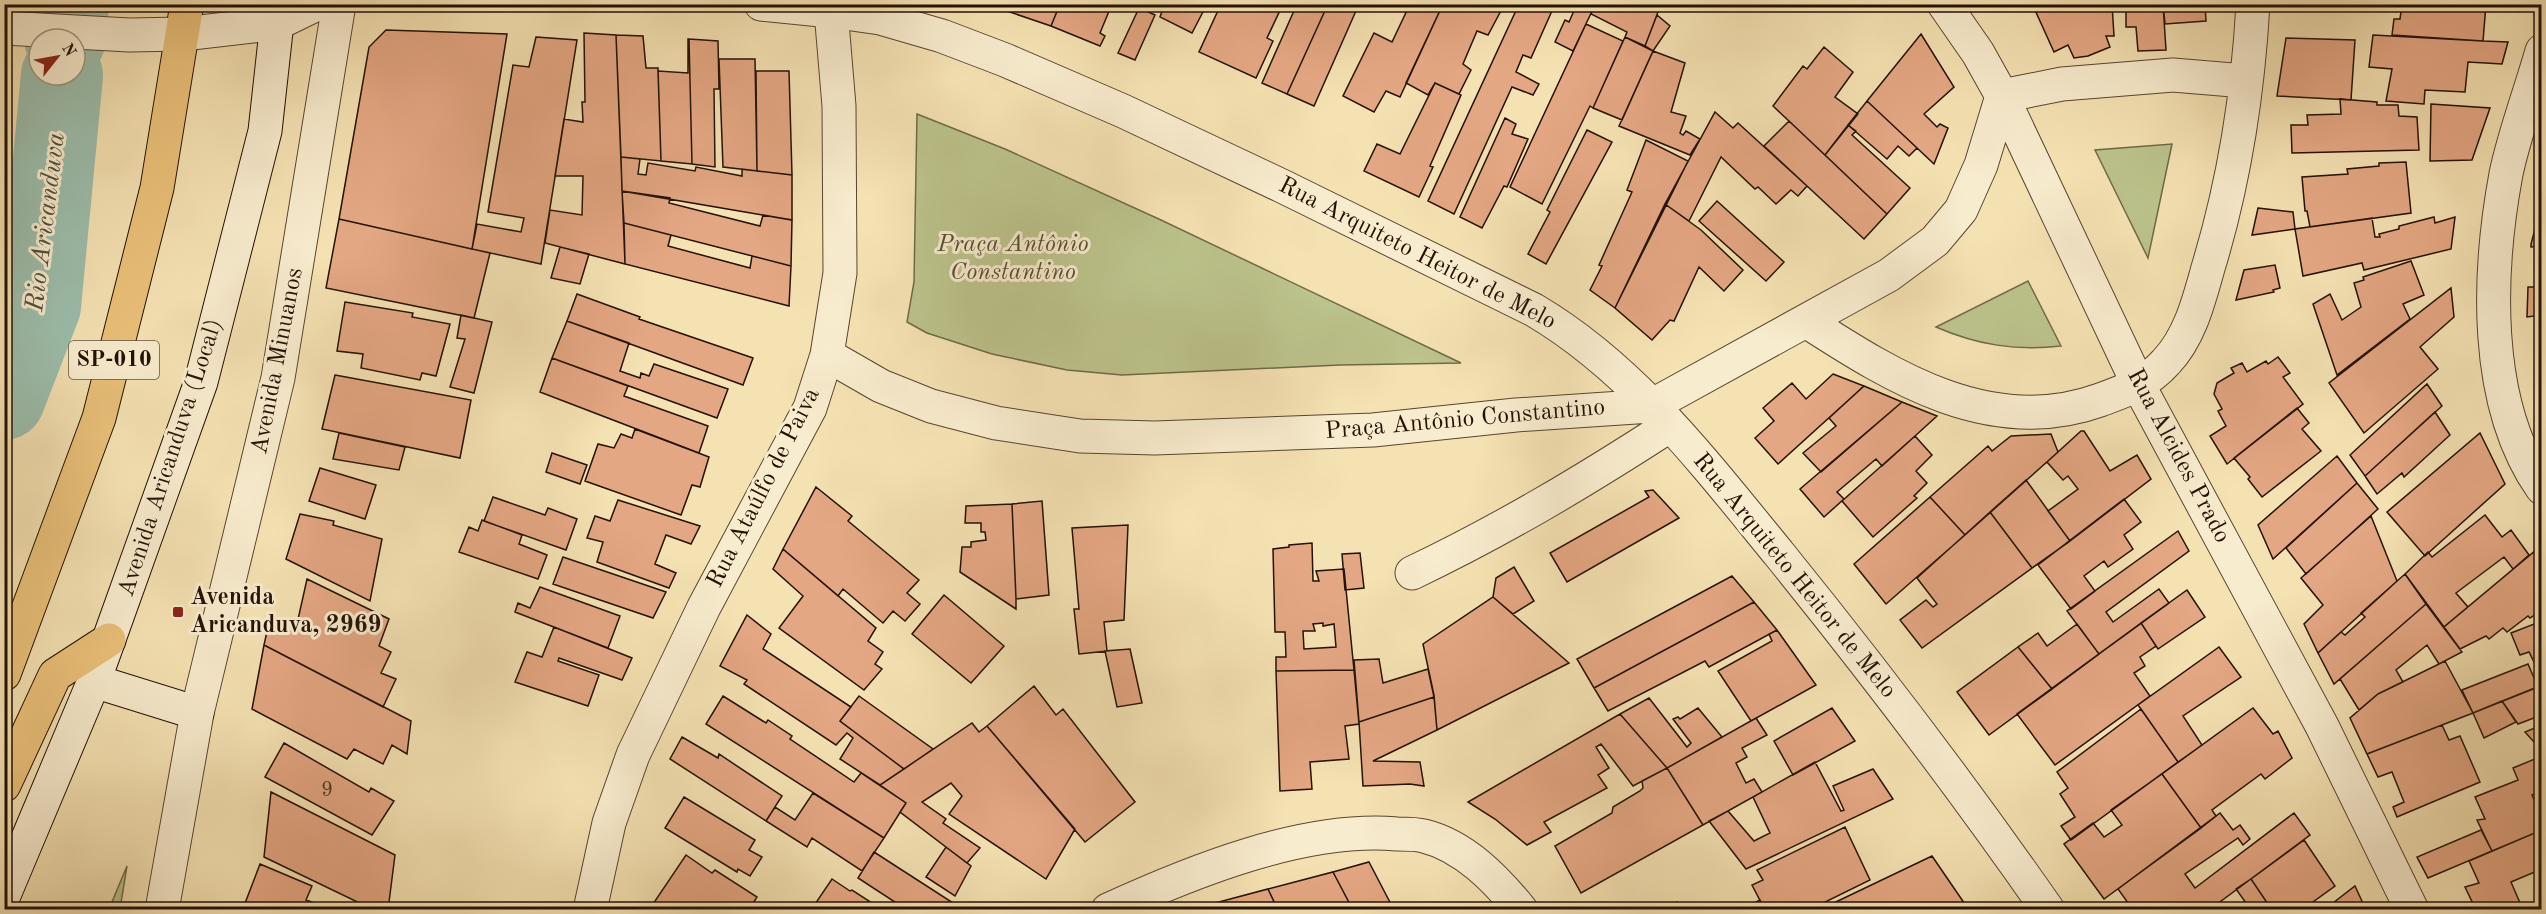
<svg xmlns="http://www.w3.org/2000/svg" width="2546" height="914" font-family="'Old Standard TT',serif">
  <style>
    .green { fill: #bcc38c; stroke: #706a48; stroke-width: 1.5 }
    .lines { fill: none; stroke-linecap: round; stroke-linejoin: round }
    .river { stroke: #9cbeac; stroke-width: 82 }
    .building { fill: #e4a783; stroke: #231104; stroke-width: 1.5; fill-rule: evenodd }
    .minor-casing { stroke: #584530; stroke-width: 35 }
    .tertiary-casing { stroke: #584530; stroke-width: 35 }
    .secondary-casing { stroke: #231104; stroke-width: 35 }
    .trunk-casing { stroke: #231104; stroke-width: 35 }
    .minor { stroke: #f8ecce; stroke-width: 33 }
    .tertiary { stroke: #f8ecce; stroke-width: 33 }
    .secondary { stroke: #f8ecce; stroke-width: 33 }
    .trunk { stroke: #eac17a; stroke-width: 33 }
    .poi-dot { fill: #8f2418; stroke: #f8ecce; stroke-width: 2 }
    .labels { text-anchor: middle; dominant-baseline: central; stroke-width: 6; stroke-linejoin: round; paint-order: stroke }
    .number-label { font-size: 21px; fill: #533624 }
    .shield { fill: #f8ecce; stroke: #635341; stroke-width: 1.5 }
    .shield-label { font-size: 22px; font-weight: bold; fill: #231104 }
    .park-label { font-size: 24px; font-style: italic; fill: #594f34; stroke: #f8ecce }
    .street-label { font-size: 24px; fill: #231104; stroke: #f8ecce }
    .poi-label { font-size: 24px; font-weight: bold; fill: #231104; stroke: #f8ecce; text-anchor: start }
    .water-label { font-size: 26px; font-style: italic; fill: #4d4e3f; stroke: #f8ecce }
  </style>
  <rect width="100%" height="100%" fill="#f5e2b3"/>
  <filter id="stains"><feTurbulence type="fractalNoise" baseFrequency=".00333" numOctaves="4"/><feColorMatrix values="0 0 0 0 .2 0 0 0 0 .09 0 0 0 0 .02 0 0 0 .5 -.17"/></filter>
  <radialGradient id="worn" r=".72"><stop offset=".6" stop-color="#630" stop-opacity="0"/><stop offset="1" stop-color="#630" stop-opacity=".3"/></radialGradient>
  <path class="green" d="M917,114L1005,149L1161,220L1461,363L1340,365L1122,375L1067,370L992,354L927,333L907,322L914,282Z
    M2172,144L2148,258L2095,150Z
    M2028,281L2061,346C2016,351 1977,345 1936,327Z
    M127,866L120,909H109Z"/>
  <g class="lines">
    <path class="river" d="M65,39L68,4
      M4,399L40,306L62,75"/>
  </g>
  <path class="building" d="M993,4H1060L1051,26L992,6Z
    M1060,4H1112L1100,33L1105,36L1100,46L1051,26Z
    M1160,4H1207L1192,33L1160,17L1164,6Z
    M1221,4H1283L1267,38L1273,41L1256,78L1199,52Z
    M1297,4H1328L1287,94L1262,83Z
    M1328,4H1359L1314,106L1287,94Z
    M1410,4H1443L1400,97L1386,91L1374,112L1343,96L1374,33L1392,42Z
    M1443,4L1504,5L1488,35L1477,31L1463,64L1471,70L1459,94L1435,83L1428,95L1406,83Z
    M1519,4H1555L1531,58L1523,55L1516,72L1539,84L1533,95L1512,87L1454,214L1428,201Z
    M1577,4L1595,5L1573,51L1555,42L1565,20L1569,22Z
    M1646,4L1658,12L1645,46L1625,37L1627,32L1591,14L1595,4Z
    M2045,4H2112L2114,36H2106L2110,47L2088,56L2074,58L2068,45L2054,52L2035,10Z
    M2126,4H2163L2166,50L2138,51L2136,27H2126Z
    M2163,4H2205L2206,21L2165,24Z
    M2402,4H2486L2483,41L2392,35L2394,19H2400Z
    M1139,8L1155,15L1135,60L1118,53Z
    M1657,15L1670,26L1653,51L1645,46Z
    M1586,24L1623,41L1593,108L1590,106L1542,204L1510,187Z
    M386,30L507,34L472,249L339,219L369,47Z
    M584,33L616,35L625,264L545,243L550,210L582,215L583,176H555L564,119L583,122L582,102H585Z
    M1921,34L1954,87L1924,114L1937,127L1940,124L1948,128L1934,164L1867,101Z
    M616,35L643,36L646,68H658L661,161L621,157Z
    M2373,35L2483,41L2508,42L2502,64L2468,62L2465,92L2425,90L2424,104L2386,101L2392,69L2369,67Z
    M536,37L577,40L541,264L472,249L477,224L521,232L524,218L488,212L513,65L529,67Z
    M1625,37L1653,51L1622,120L1593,108Z
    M2286,38L2355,40L2351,100L2277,96Z
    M688,39H689L692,164L661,161L658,71L688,73Z
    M689,39L718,41L719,89H714L715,167L692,164Z
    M1824,47L1853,72L1835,97L1858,114L1825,155L1773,106L1803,66L1807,69Z
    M1653,51L1685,63L1671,112L1686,116L1680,133L1683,135L1686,131L1700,139L1690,155L1619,126Z
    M719,59H755L757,171L723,167Z
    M756,71H789L792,175L757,171Z
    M1435,83L1461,95L1430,166L1433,167L1419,197L1364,171L1377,144L1400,154Z
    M2340,99L2377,102V105H2398L2399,116L2417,117L2419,150L2292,153L2291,125H2308L2307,115L2341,114Z
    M1867,101L1917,148L1909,156L1898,146L1887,159L1848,125Z
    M2431,104L2490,108L2472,160L2430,161Z
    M1715,112L1733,128L1738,123L1807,186L1798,196L1791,190L1776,204L1758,187L1755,189L1721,157L1689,221L1665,204Z
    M1505,118L1516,124L1512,134L1528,139L1507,187L1504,186L1482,228L1460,217Z
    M1789,121L1887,214L1864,239L1764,146Z
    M1848,125L1856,131L1852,135L1910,188L1887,214L1825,155Z
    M1587,130L1612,142L1546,264L1528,254L1550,212L1547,210Z
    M1646,140L1688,161L1615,308L1590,290L1602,266L1599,265L1632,192L1627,190Z
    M621,157L640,159L638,174L646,175L648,163L695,171L696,167L742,176V169L792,175V220L622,191Z
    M2406,162L2411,213L2310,227L2307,211H2305L2302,177L2348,174L2347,169L2379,166V163Z
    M622,191L670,198L669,203L760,226L763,215L792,220L791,266L624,223Z
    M1717,201L1784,262L1766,281L1699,221Z
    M2542,203V246L2531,247V244Z
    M1665,204L1701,230L1743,270L1724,291L1699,267L1674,321L1670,320L1652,340L1615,308Z
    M2258,208L2293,212L2295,229L2252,235Z
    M2434,217L2435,223L2455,217L2451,249L2364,270L2362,263L2303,276L2295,229L2372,218L2375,237H2380L2379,234L2399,229V226Z
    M339,219L490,253L474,318L326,288Z
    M624,223L671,235L668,246L750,268L752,256L791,266L789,306L625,264Z
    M560,247L589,254L580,284L551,278Z
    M2411,261L2424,295L2403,304L2410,319L2337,375L2313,304L2330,294L2342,320L2361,307L2354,283L2364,280L2363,277Z
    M2275,265L2280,288L2273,290L2274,292L2236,300L2244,270Z
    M2528,287H2542V315L2527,317Z
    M2451,288L2454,317L2420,347L2438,369L2364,433L2329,383Z
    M577,294L640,317L639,319L753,358L743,385L567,321Z
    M345,302L413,313L412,317L450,324L436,376L422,373L420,380L361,368L363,354L337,351Z
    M461,315L492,322L474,393L450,387L465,339L457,338Z
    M567,321L629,343L620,371L640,378L641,373L649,376L654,364L728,389L717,418L552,358Z
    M2278,357L2290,373L2283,377L2303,404L2227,464L2210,436L2226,426L2218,411L2222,409L2214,394L2217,383L2234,373L2231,368L2242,363L2247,372L2266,361L2268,364Z
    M552,358L628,386L624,396L708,426L699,453L540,392Z
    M1833,374L1864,386L1778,464L1755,438L1774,421L1763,408L1792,383L1806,399Z
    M335,375L471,400L460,458L322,429Z
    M2427,384L2442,406L2365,476L2350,455Z
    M1864,386L1902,402L1821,472L1803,453L1836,426L1829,418Z
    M1902,402L1937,416L1882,466L1876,459L1837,492L1844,499L1824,517L1800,489Z
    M2297,408L2309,423L2302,429L2321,451L2262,497L2248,479L2250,477L2234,458Z
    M2435,412L2450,435L2404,477L2402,473L2377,494L2365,476Z
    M635,429L709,457L700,487L692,485L681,515L585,481L598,444L614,448L621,434L632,438Z
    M2081,431H2084L2110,471L2137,455L2151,479L2070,541L2048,511L2078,489L2068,476L2063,480L2047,462Z
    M339,433L405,447L399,470L333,459Z
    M2480,433L2505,484L2425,556L2387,512Z
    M2051,434L2058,452L1965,535L1930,497L1988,446L1992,451L2011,436Z
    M1915,436L1932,455L1916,471L1927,483L1914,496L1917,498L1873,537L1842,501Z
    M552,453L587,465L580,484L546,472Z
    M2337,456L2357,483L2273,559L2258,525Z
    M320,468L376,485L365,519L309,501Z
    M2026,480L2070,541L2032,568L1990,512Z
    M2357,483L2378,509L2306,574L2286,548Z
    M816,487L852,516L848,521L919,580L907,593L920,604L905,621L893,611L883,623L843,589L838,596L783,549Z
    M1653,490L1679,518L1567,582L1550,553L1649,497L1645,491Z
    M493,497L545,515L548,508L577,519L566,550L484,521Z
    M1930,497L1965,535L1886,604L1854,564Z
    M2124,499L2141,522L2124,535L2133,549L2108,567L2104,561L2084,576L2095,591L2071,609L2038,565Z
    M618,500L700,526L691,544L666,535L655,564L676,573L669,588L597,562L603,542L587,538L595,516L610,521Z
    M1042,501L1049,595L1016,599L1012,504Z
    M1012,504L1016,599V609L960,572L962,547H971V542L986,540L985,532H981V523H965L966,506Z
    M1990,512L2032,568L1922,648L1900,620L1926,600L1933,607L1937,604L1917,578Z
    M300,514L334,521L333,525L382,539L370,601L286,559Z
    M2485,515L2502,537L2511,530L2529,555L2513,569L2504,557L2456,593L2468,607L2444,627L2405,574L2428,552L2432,557Z
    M2371,516L2397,581L2318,653L2304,624L2323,605L2301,578Z
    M482,520L522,535L519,544L547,555L538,579L459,552L469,527L478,531Z
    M1128,525L1124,620L1104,622L1107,651L1079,654L1074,609H1079L1072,528Z
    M2178,531L2189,551L2106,612L2113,622L2159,589L2169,603L2099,654L2067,611Z
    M1312,543L1313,581H1319L1316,571L1344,569L1354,670L1276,671V657H1286L1285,632H1275L1273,549L1289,547V545ZM1323,623V626L1334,624L1336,647L1304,649L1303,631H1315L1313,624Z
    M2542,545V610L2530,618L2528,616L2507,632L2503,628L2489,639L2486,636L2460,649L2444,627Z
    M783,549L876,628L868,641L883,652L875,664L882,669L864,690L779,628L803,596L773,569Z
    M1360,553L1364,588L1345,590L1342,554Z
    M563,557L666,592L653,618L553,584Z
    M1514,567L1534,601L1513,614L1493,597L1496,578Z
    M2405,574L2426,604L2334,684L2318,653L2341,632L2345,635L2365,617L2361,613Z
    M1732,576L1754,602L1594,688L1577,659Z
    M307,579L389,619L379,646L391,652L381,673L396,679L383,707L264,645L269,622L295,633Z
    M540,587L620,616L608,648L515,612L518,603L530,608Z
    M2187,590L2205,617L2158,649L2141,623Z
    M944,595L1004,646L971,683L912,634Z
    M1493,597L1569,663L1437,730L1434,695L1423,644Z
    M1754,602L1777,630L1709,667L1705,661L1608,711L1594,688Z
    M2426,604L2462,652L2439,664L2427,645L2396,670L2403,682L2378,694L2359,710L2340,679Z
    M747,615L771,634L763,649L851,707L840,721L904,769L880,785L840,759L853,738L847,733L836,745L744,684L747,680L720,666Z
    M2542,621V666L2537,668L2529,652L2520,655L2511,633Z
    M2141,623L2156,646L2140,657L2145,666L2134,673L2150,696L2055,765L2017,714Z
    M2077,624L2099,654L2052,689L2018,647L2038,633L2047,646Z
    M554,627L632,658L622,680L559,658L558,661L599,675L588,706L515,682L527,652L542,657Z
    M1777,630L1816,685L1751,721L1718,671L1772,641L1769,634Z
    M264,645L411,721L407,754L392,745L383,764L354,749L347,759L252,709Z
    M2018,647L2052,689L1989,735L1957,692Z
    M2219,647L2241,677L2183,716L2202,745L2178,762L2138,705Z
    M1130,649L1142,703L1117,707L1105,651Z
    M1379,659L1383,683L1428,669L1434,697L1359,722L1354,660Z
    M2445,661L2473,713L2367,754L2350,718L2378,694Z
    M2528,664L2538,687L2473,713L2462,690Z
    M1354,670L1359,724L1345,726L1349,759L1310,762L1312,789L1280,791L1276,671Z
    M2542,685V715L2518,724L2502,701Z
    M1034,686L1056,715L1063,709L1135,802L1085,842L987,726Z
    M723,696L766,723L768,720L792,736L790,739L854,782L861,773L906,803L884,838L706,724Z
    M859,696L933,749L904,769L840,721Z
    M1434,697L1437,730L1373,761L1420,762L1424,786L1410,784L1363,786L1359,722Z
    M1649,698L1687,747L1691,743L1673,719L1678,717L1680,719L1698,708L1722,737L1667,768L1620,714Z
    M2502,701L2516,722L2484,738L2473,713Z
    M1832,708L1855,741L1793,775L1774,741Z
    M2253,708L2273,734L2278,731L2292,758L2265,779L2261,774L2212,810L2216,816L2201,828L2162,774Z
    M2141,709L2178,762L2071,840L2061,826L2075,817L2060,794L2068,788L2057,772Z
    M1620,714L1667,768L1633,786L1601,744L1596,747L1609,768L1598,775L1607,788L1544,822L1551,832L1527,845L1495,819L1468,802Z
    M1756,718L1767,735L1742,748L1747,757L1736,763L1746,783L1754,779L1762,792L1703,825L1667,768Z
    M972,723L979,732L987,726L1075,829L1046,879L949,814L962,796L951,783L922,802L946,819L943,823L980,848L967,863L900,812L906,803L880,785Z
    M2442,725L2449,740L2460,736L2480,782L2397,817L2393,807L2404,802L2392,772L2378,777L2367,754Z
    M2542,725V751L2525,732Z
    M682,737L718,758L719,754L782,796L766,821L670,759Z
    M284,743L369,792L371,788L394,801L372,835L265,777Z
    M2542,756V791L2532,795L2542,819V830L2492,851L2477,820L2485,819L2475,797L2518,780L2513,768Z
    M1815,762L1841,811L1844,810L1833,786L1873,769L1893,799L1746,869L1709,821L1728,811L1754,841L1770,833L1753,797Z
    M1667,768L1703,825L1581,893L1555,846L1612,813L1613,807L1640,791L1643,788L1642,781Z
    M2162,774L2201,828L2104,899L2064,844L2093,823L2104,837L2122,825L2111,810Z
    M271,792L395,855L388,910H374L264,857Z
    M813,793L884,838L862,871L812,838L807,847L766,821L775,807L795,820Z
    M684,797L755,840L749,850L762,857L750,876L738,869L737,872L665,828Z
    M2220,813L2233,830L2240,825L2250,839L2243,845L2238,838L2185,874L2195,888L2294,813L2310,835L2209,910H2133L2118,889Z
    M1845,827L1870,880L1809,910H1765L1752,885L1763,880L1757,870Z
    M2481,830L2492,851L2428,878L2417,857Z
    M2542,830V869L2511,882L2523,910L2503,908L2476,910L2465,887L2479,883L2469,861Z
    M2304,840L2335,886L2313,902L2318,910H2272L2251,879Z
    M946,847L971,866L955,896L926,877Z
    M874,852L964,910H907L858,878Z
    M686,855L712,873L715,870L757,897L749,910H662L653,904Z
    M1932,856L1969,910H1819Z
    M1369,862L1394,910H1353L1333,872Z
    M260,864L312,886L306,900L334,910H252L244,906Z
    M1333,872L1353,910H1278L1268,889Z
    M832,879L850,891L852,890L883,910H817L813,907Z
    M2251,879L2272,910H2251L2236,889Z
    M2355,886L2366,910H2324Z
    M1268,889L1278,910H1201L1200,907Z
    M1760,900L1765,910H1740Z
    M1677,902L1680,910H1660Z
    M1419,903L1429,910H1405Z
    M1699,904L1702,910H1687Z"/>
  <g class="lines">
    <defs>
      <path id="minor" d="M1944,4L1978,53L2002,96L2139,386L2322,726L2412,910
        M2542,51C2531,90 2514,135 2506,174C2488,271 2482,403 2542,488
        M1806,321C1894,378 1992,439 2100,400C2127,390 2146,384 2166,362C2190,337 2199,300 2208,268C2234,183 2248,93 2253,4
        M827,355L881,386L931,406L996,423L1080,436L1155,438L1373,430L1516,415L1651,406L1889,275L1935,241L1961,210L1981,165L2002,96L2062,84L2173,75L2245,81
        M1412,573C1504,529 1584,481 1669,426
        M162,910L197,713L278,378L339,4
        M590,910L609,823L633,755L704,607L810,408L827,355L840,273L839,106L831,11
        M1108,910C1191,872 1304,826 1397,834C1405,834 1416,834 1424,836C1464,846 1496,879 1521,910"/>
      <path id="tertiary" d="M761,4L831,11L880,18L942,36L1005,60L1123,111L1282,186L1534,310C1634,369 1707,466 1780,555C1873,670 1963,788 2048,910
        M4,28L129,35L183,34L278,23L317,4"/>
      <path id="secondary" d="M94,681L197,713
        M4,895L94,681L201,382L265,131L279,4"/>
      <path id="trunk" d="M4,674L99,418L157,188L187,4
        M4,785L55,675L109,640"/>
    </defs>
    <use href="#minor" class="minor-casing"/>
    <use href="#tertiary" class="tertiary-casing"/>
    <use href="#secondary" class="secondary-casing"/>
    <use href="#trunk" class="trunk-casing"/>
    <use href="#minor" class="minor"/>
    <use href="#tertiary" class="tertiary"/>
    <use href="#secondary" class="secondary"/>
    <use href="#trunk" class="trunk"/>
  </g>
  <rect class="poi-dot" x="172" y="606" width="12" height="12" rx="3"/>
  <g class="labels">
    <g class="number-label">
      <text x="327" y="790">9</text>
    </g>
    <rect class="shield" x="69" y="341" width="90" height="38" rx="4.5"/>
    <g class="shield-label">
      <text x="114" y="360">SP-010</text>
    </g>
    <g class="park-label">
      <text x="1013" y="245">Praça Antônio<tspan x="1013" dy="28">Constantino</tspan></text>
    </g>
    <g class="street-label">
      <text transform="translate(1417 254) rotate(27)">Rua Arquiteto Heitor de Melo</text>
      <text transform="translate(278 361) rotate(-79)">Avenida Minuanos</text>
      <text transform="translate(1465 420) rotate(-5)">Praça Antônio Constantino</text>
      <text transform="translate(2178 456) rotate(62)">Rua Alcides Prado</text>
      <text transform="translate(171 458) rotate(-72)">Avenida Aricanduva (Local)</text>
      <text transform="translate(764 488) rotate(-63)">Rua Ataúlfo de Paiva</text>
      <text transform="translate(1794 576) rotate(51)">Rua Arquiteto Heitor de Melo</text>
    </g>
    <g class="poi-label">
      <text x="190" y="598">Avenida<tspan x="190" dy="28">Aricanduva, 2969</tspan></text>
    </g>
    <g class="water-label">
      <text transform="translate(46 222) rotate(-83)">Rio Aricanduva</text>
    </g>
  </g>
  <rect width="2546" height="914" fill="none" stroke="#f5e2b3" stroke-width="24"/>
  <rect x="6" y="6" width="2534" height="902" fill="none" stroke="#231104" stroke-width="3"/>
  <rect x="12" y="12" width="2522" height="890" fill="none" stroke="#231104" stroke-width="1.5"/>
  <g transform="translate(57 57) rotate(59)"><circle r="28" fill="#f8ecce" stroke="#a3947d" stroke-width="1.5"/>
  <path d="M0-4.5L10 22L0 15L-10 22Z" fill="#8f2418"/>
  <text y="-9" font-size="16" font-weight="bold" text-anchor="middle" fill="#231104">N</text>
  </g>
  <rect width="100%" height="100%" filter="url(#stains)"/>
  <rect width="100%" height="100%" fill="url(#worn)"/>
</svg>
